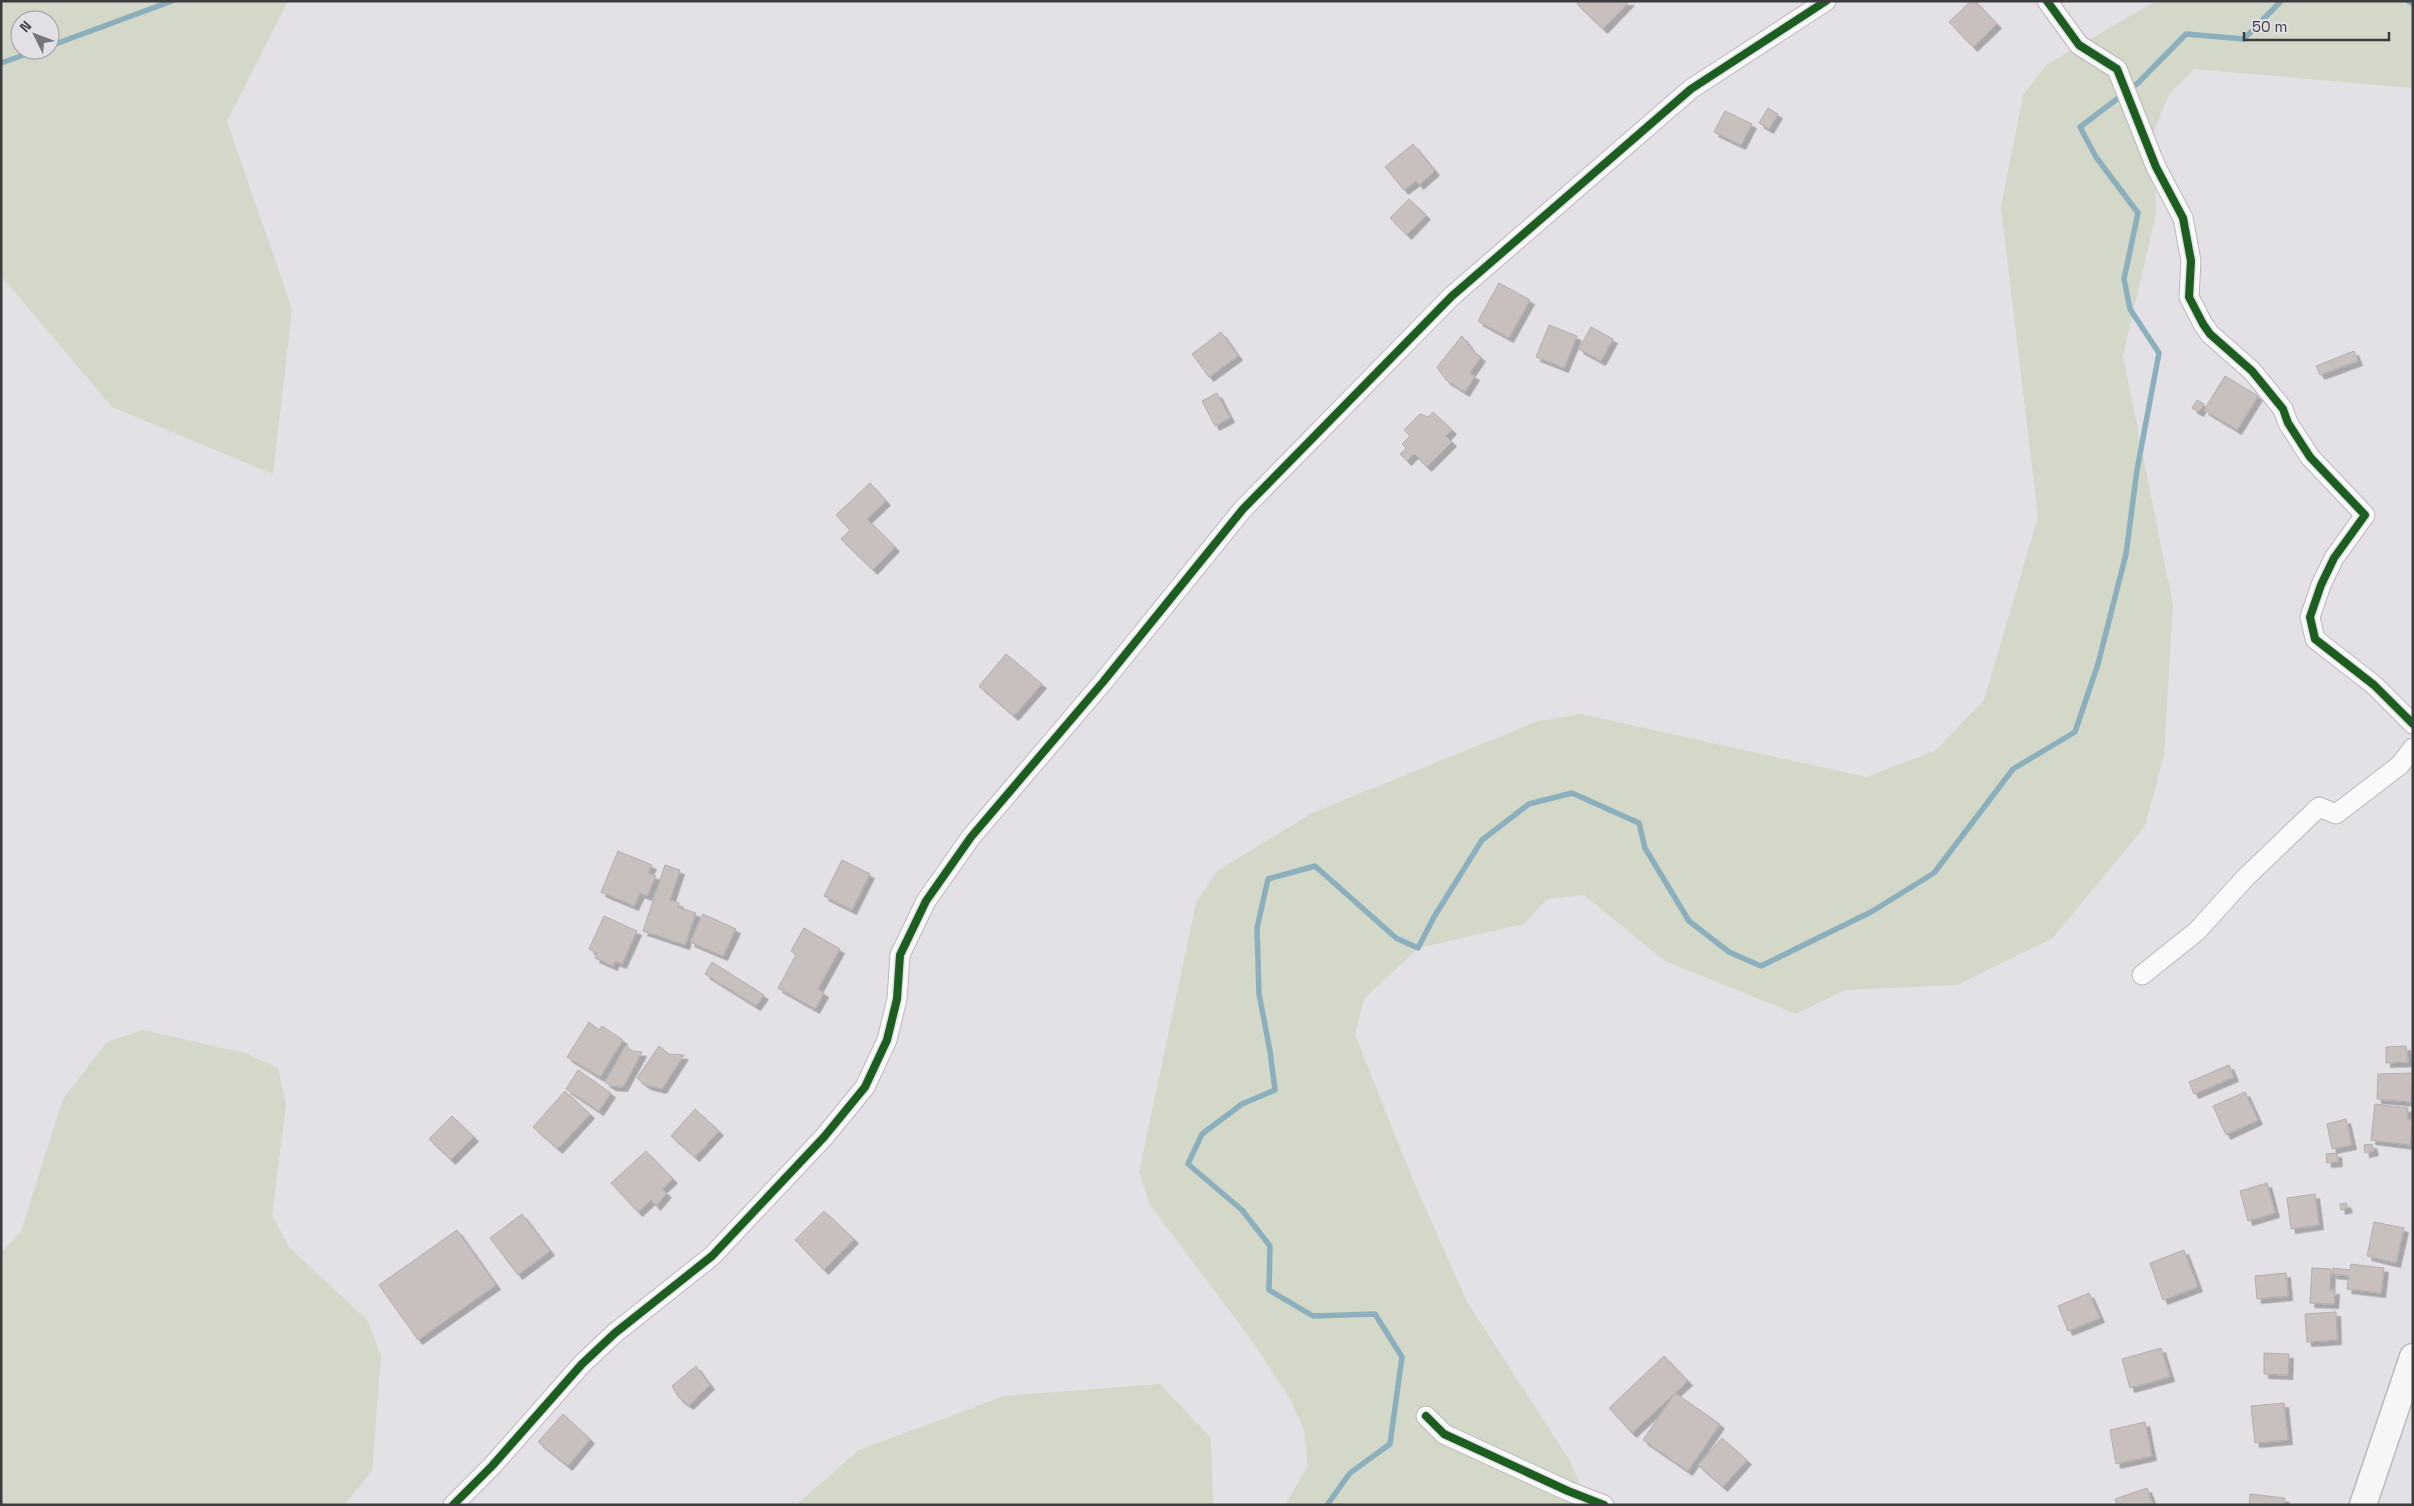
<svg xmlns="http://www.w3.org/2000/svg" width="2414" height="1506" font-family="'Space Grotesk',sans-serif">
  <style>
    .green { fill: #d3d8c8; fill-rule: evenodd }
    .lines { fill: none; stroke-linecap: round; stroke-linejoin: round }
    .stream { stroke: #8cafbe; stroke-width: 5.5 }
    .building { fill: #c9bfbd; stroke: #b0aeaf; filter: url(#shadow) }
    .street-casing { stroke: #bab8bc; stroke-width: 21 }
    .secondary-casing { stroke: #bab8bc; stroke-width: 29 }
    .street { stroke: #fbfafb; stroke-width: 19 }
    .secondary { stroke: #f7f5f6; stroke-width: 26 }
    .cycleway-casing { stroke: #e2dfe7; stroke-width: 11 }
    .cycleway { stroke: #1b5e20; stroke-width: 8 }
  </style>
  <defs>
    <filter id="shadow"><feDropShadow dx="4.5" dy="4.5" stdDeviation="0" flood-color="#0004"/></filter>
  </defs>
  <rect width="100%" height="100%" fill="#e3e1e5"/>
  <path class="green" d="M1,1H288L227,121L292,309L273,474L112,407L1,276ZM20,20H50V50H20Z
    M2156,1H2413V88L2194,69L2169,94L2154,131L2156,214L2123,356L2173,605L2164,755L2145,826L2053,938L1957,985L1845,990L1796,1014L1665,961L1584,895L1547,899L1524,924L1418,948L1364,999L1355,1035L1408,1168L1467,1302L1570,1461L1588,1505H1285L1308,1466L1304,1430L1290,1399L1250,1338L1150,1205L1139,1172L1196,903L1217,871L1312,813L1538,721L1581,714L1866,777L1935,751L1984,700L2038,517L2001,207L2023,95L2046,65Z
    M143,1030L245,1053L278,1068L286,1105L272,1215L289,1247L368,1321L381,1356L372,1471L344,1505H1V1253L21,1231L63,1099L107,1042Z
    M1160,1384L1211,1438L1213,1505H796L859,1450L1004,1396Z"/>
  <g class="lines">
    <path class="stream" d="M2408,1L2413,4
      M50,46L172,1
      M1,63L38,50
      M1327,1505L1350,1473L1390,1444L1402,1357L1375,1314L1313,1316L1269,1290L1270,1246L1242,1210L1188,1164L1202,1134L1242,1104L1275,1090L1270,1051L1259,994L1257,928L1268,879L1315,866L1396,938L1418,948L1434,917L1482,840L1529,804L1572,793L1639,823L1645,848L1689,921L1729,952L1761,966L1871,912L1934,873L2013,769L2075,732L2098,664L2126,554L2137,470L2159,353L2130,309L2124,279L2138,213L2096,157L2080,127L2138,83L2186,34L2244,39L2281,1"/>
  </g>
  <path class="building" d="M1580,1H1630L1603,29L1577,4Z
    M1971,1H1975L1997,24L1973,47L1949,22Z
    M1768,108L1778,114L1769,129L1759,123Z
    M1725,111L1752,124L1741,145L1714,132Z
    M1413,144L1435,171L1419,185L1416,181L1404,190L1385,167Z
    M1409,199L1426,215L1407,235L1390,218Z
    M1499,283L1530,300L1509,338L1478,321Z
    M1549,325L1577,336L1564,368L1536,357Z
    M1591,327L1613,339L1601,361L1579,349Z
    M1221,332L1238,356L1209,377L1192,354Z
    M1462,336L1474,352L1481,357L1470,373L1475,376L1465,392L1446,380L1437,367Z
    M2354,351L2358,361L2320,375L2316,366Z
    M2225,376L2258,396L2237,430L2204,410Z
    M1217,393L1230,418L1215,426L1202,401Z
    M2197,400L2204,404L2199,412L2192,408Z
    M1433,412L1452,430L1446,436L1452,442L1427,467L1414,454L1407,461L1400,454L1406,448L1402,444L1410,436L1404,430L1420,414L1428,417Z
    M870,483L886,501L867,519L895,547L873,570L841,539L850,530L836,515Z
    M1006,654L1042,684L1014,716L979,686Z
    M618,851L652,865L648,873L656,876L647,896L640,893L634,906L601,892Z
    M842,860L870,874L852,910L824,896Z
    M665,865L680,870L670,900L679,903L678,907L696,913L685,945L643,931Z
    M703,914L736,929L723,956L690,942Z
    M604,916L637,931L622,964L615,961L613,966L595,958L597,953L589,949Z
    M804,928L840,949L818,989L824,993L815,1009L778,988L796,955L791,951Z
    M712,962L764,995L756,1006L705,974Z
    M589,1022L599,1030L602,1026L623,1040L600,1077L567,1057Z
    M626,1045L632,1051L642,1052L623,1087L611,1086L605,1082Z
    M659,1046L669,1054L684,1055L662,1089L646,1085L637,1078Z
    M2406,1046L2408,1062L2386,1063V1047Z
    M2229,1065L2234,1077L2194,1094L2189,1082Z
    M578,1070L611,1093L599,1111L566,1089Z
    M2413,1073L2411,1102L2377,1099L2378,1074Z
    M565,1091L590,1114L558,1149L533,1127Z
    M2245,1092L2258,1120L2226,1135L2213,1106Z
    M2375,1104L2408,1108L2407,1119L2413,1120L2410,1145L2371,1140Z
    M695,1109L719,1131L695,1157L671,1136Z
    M452,1116L474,1137L451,1160L429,1139Z
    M2346,1119L2352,1145L2332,1149L2327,1124Z
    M2372,1144L2374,1151L2365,1153L2364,1145Z
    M646,1151L673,1179L662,1189L667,1193L656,1206L651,1200L638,1212L611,1183Z
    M2337,1153L2338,1162L2327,1163L2326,1154Z
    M2267,1183L2275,1213L2248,1221L2240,1191Z
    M2315,1194L2319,1225L2291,1229L2287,1198Z
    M2346,1203L2348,1208L2341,1210L2340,1204Z
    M824,1211L854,1239L824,1270L795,1240Z
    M522,1214L550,1251L518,1275L490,1238Z
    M2374,1222L2404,1228L2396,1263L2367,1256Z
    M457,1230L496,1285L418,1340L379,1285Z
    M2184,1250L2198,1287L2163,1300L2150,1263Z
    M2351,1264L2384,1268L2381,1293L2347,1289L2349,1276L2332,1274L2333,1268L2350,1270Z
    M2312,1268L2331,1269L2330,1290H2335L2334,1304L2310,1303Z
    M2286,1273L2288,1296L2257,1299L2255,1276Z
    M2089,1293L2100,1318L2068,1331L2058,1306Z
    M2336,1312L2337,1340L2307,1342L2305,1314Z
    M2161,1348L2170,1377L2130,1388L2122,1359Z
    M2264,1353L2289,1354L2288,1375L2264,1374Z
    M1664,1356L1688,1381L1632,1433L1609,1408Z
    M696,1366L710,1385L689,1405L679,1398L672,1386Z
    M1675,1393L1720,1424L1688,1471L1643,1440Z
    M2284,1403L2288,1440L2255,1443L2251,1406Z
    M563,1414L590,1439L568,1466L538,1442Z
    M2145,1422L2152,1456L2116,1464L2110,1430Z
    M1722,1438L1747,1460L1723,1487L1698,1465Z
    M2147,1488L2153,1505H2117L2115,1499Z
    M2250,1494L2285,1498L2284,1505H2249Z"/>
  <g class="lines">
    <defs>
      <path id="street" d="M2047,1L2079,45L2117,69L2156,167L2183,218L2191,261L2189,297L2203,324L2210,334L2252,371L2283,409L2288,423L2310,457L2365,515L2334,558L2321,585L2310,617L2315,639L2374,685L2413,724
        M2142,975L2197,931L2246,877L2319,807L2336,814L2400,765L2413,748
        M1426,1416L1444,1434L1568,1491L1604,1505
        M453,1505L492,1466L582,1364L615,1333L712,1256L824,1137L865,1087L887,1040L897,999L900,955L926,901L971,837L1103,682L1243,509L1452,296L1691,89L1826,1"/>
      <path id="secondary" d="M2363,1505L2413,1357"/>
    </defs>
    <use href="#street" class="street-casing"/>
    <use href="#secondary" class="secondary-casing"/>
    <use href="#street" class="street"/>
    <use href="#secondary" class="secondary"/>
    <defs>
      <path id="cycleway" d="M2047,1L2079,45L2117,69L2156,167L2183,218L2191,261L2189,297L2203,324L2210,334L2252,371L2283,409L2288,423L2310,457L2365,515L2334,558L2321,585L2310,617L2315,639L2374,685L2413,724
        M1426,1416L1444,1434L1568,1491L1604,1505
        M453,1505L492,1466L582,1364L615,1333L712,1256L824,1137L865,1087L887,1040L897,999L900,955L926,901L971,837L1103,682L1243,509L1452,296L1691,89L1826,1"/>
    </defs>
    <use href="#cycleway" class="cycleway-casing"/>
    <use href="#cycleway" class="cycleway"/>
  </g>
  <rect width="2414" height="1506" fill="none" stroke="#3c3b3e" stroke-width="5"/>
  <g transform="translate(35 35) rotate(312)"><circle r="24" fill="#e2dfe7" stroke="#a09da3"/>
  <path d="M0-4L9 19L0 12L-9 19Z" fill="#767578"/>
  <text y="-8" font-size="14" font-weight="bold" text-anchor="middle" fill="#3c3b3e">N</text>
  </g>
  <path d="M2244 32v8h145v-8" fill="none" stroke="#3c3b3e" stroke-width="2.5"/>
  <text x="2252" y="32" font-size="15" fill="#3c3b3e" stroke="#e2dfe7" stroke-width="4" paint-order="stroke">50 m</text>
</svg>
